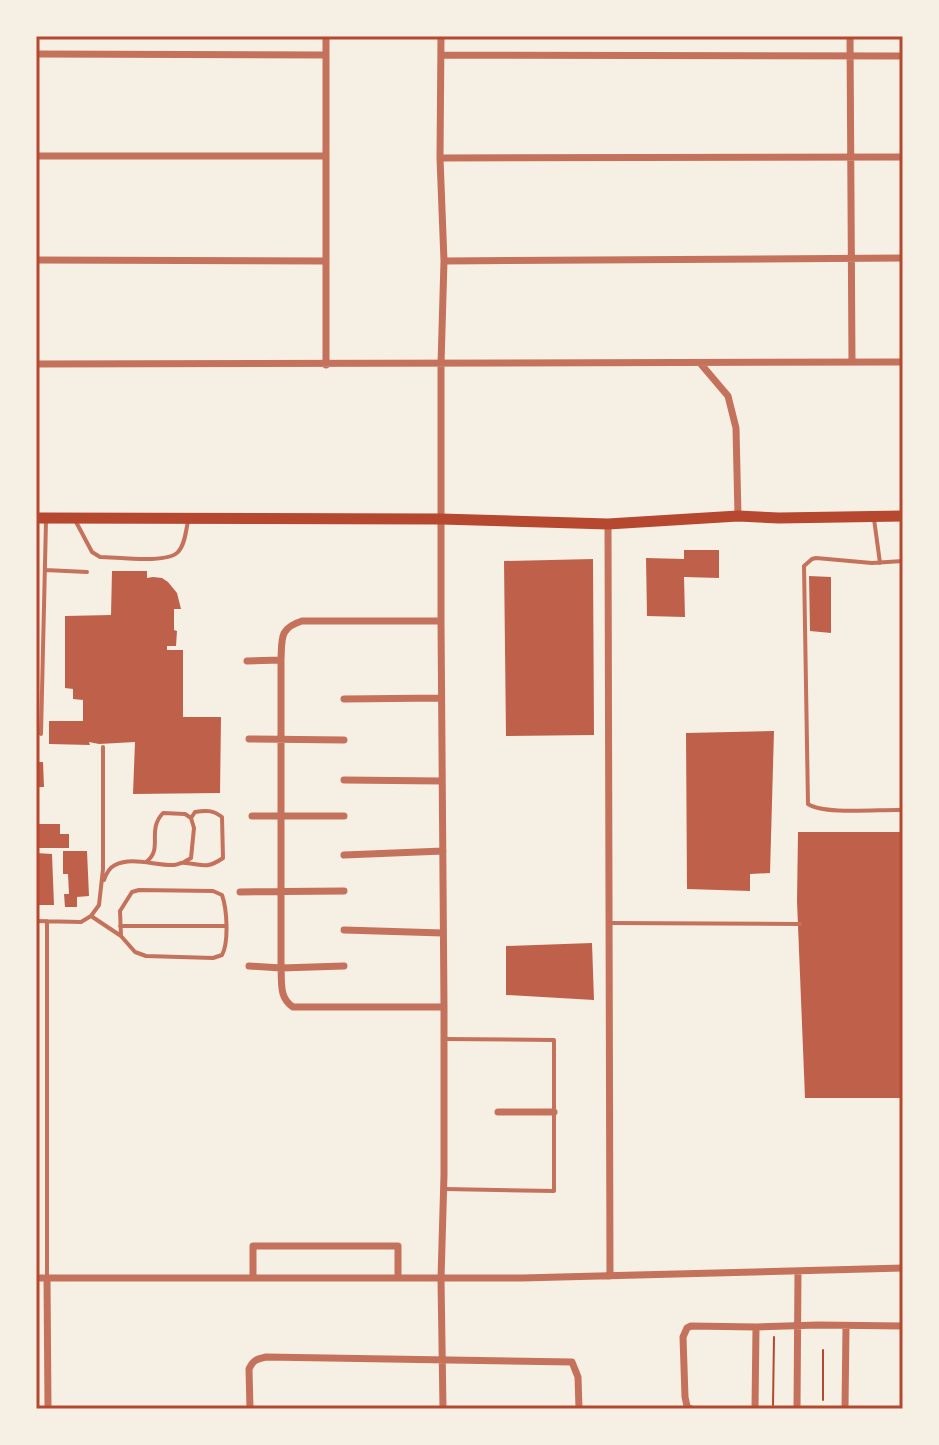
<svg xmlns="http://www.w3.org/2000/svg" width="939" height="1445" font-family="Georgia,serif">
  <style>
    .building { fill: #bf614a }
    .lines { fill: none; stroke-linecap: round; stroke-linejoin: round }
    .path { stroke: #b5482f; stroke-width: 2 }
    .service { stroke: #c5725c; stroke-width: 4 }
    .minor { stroke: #c5725c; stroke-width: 7 }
    .primary { stroke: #b5482f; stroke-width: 11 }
    .neatline { fill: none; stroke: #b5482f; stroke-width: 3 }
  </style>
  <rect width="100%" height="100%" fill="#f6efe4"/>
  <path class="building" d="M684,550H719V578L684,577L685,617L647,616L646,558L684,559Z
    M593,559L594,735L506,736L504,561Z
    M112,571H147V578L153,577L162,578L168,582L177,593L181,609H174V630L177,631L176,646H167V650H183V717H221L220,793L133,794L135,742L99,744L89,742L90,745L49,744V721H83V700L73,699V689L65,688V616L111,615Z
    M809,576L831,577V633L810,631Z
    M774,731L770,873L750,874V891L687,889L686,733Z
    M36,762H43L44,787H36Z
    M36,824H60V834H69V848H36Z
    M798,832H903V1098H805L797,901Z
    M63,851H87L89,896L77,897V907H65L64,894H69L68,874H63Z
    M36,853L52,854L54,905H38L36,903Z
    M592,943L594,1000L506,995V946Z"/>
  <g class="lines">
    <path class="path" d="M823,1350V1400
      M773,1405L774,1337"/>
    <path class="service" d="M874,519L880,563
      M75,520L92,552L100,557C117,557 167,564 178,552C185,545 186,530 188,521
      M903,561L872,563L816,558L812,559L804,566L808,804C824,815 881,809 903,810
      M45,570L87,572
      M41,734L46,521
      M146,862C164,849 146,831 163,813L185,814L191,818L194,828L191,858L184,862
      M104,880C106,874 109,868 115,865C132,856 156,866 174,865C182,864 178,862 186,863C204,865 207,869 223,858L222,817C213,810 206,810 195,812L191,818
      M91,916L121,936L135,952L146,956L213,958L222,955C229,942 227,909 222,895L213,891L139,890L132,892L120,911L121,936
      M36,921L81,922L91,916L99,905L103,869V747
      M609,923L800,924
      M120,926H225
      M444,1039L554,1040V1191L445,1189
      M47,1278V921"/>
    <path class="minor" d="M441,36L440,158L444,261L441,364V621L444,1007V1175L441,1279L443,1409
      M850,36L852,362
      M36,54L326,55
      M441,55L903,56
      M36,156H326
      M440,158L903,157
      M36,260L326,261
      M444,261L903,258
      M700,363L728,396L736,428L738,516
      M36,364L903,362
      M326,365V36
      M608,524L610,1276
      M441,621H302C279,628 282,639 281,660V968C282,983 279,998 293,1007H444
      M247,661L281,660
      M344,699L441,698
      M249,739L344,740
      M344,780L441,781
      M252,816H344
      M344,855L443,851
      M240,892L344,891
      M344,930L443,933
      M249,966L281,968L344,966
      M498,1112H554
      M36,1278H522L903,1268
      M47,1278L48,1409
      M253,1278V1246H398V1278
      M250,1409L249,1369C253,1360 257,1359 266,1357L572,1362L578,1377L579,1409
      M691,1409L687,1406L685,1397L683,1337L687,1328L691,1326L756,1327L818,1325L903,1326
      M755,1409L756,1327
      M797,1409L798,1271
      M845,1409L846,1326"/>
    <path class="primary" d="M36,518L441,519L608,524L738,516L779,518L903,516"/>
  </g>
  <rect width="939" height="1445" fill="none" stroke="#f6efe4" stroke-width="76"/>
  <rect x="38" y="38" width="863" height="1369" class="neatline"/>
</svg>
